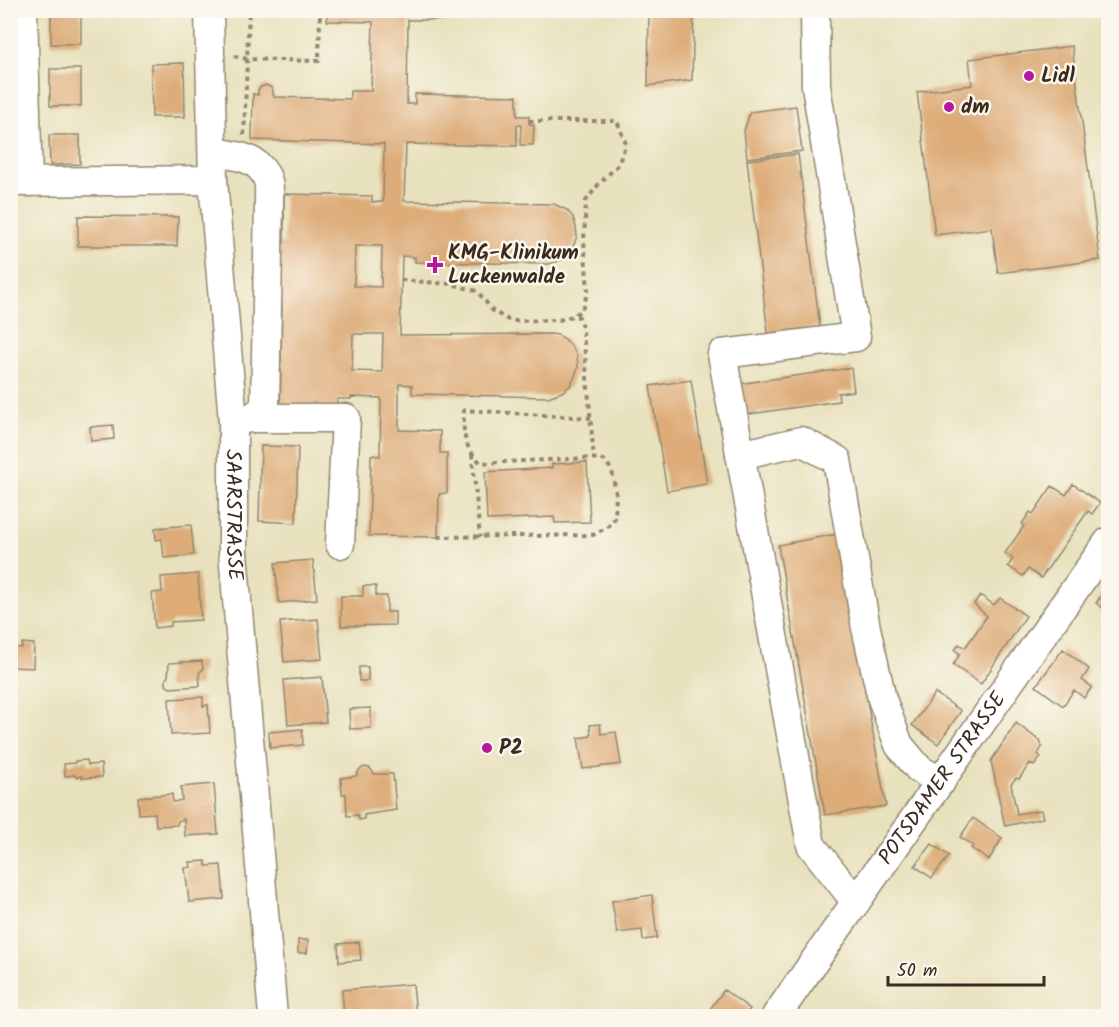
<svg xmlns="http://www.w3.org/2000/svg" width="1119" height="1027" font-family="Kalam,sans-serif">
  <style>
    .building { fill: #ddac78; fill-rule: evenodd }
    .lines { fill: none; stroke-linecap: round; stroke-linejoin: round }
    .minor-casing { stroke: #92866e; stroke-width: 31 }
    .path { stroke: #92866e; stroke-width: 4; stroke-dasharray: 4.5 4.5; stroke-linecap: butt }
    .minor { stroke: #fff; stroke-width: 28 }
    .poi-dot { fill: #b5179e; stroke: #fbf7ec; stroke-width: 2 }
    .labels { text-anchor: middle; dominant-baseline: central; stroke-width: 5; stroke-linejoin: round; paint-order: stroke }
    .poi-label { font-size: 21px; font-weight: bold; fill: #3b2a1e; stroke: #fbf7ec; text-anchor: start }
    .street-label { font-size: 21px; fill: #3b2a1e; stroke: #fbf7ec }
  </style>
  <rect width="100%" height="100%" fill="#fbf7ec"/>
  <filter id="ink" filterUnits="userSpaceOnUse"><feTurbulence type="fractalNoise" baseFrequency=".0167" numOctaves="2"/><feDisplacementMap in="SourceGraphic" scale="12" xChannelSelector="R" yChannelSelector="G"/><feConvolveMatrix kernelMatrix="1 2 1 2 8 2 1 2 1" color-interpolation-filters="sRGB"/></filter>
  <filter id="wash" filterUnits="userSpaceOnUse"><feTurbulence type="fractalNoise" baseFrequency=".008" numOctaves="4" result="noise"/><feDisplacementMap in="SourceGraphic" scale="24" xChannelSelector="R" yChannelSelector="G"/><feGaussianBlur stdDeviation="1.35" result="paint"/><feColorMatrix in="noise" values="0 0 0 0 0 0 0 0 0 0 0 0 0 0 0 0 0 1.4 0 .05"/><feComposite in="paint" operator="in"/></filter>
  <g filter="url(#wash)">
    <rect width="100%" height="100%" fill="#e8e1bd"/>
    <g id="blocks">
      <path class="building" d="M51,10H81V44H51Z
        M327,10H452V20H408L407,104H415V94L517,96V116H529V124L534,125L533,145H520L521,125H517V146L406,144L404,201L554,204L567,210L573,217L576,227L577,236L573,247L568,255L561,260L550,264L415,262V257L402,256L400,335L551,334L558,335L565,339L572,347L577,356L578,367L575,376L570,386L562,392L548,397L412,394V385L399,384V430L440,431V453H447V493L439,494L438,537L369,536L371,455L380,456L381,398L351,397V399H337V415L280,413L281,370H256L267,362H281L282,304H257L270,242L284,243V194L372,196V202H383L384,144L252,140L253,94L258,95V90L261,87L266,85L272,88L274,97L350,99V91H371L373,22L327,21ZM355,246H382L381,287L354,286ZM353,334H383L382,372L352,371Z
        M649,10H694L692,80L648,86Z
        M1072,46L1100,260L998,273L992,228L935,235L917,92L972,85L969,59Z
        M184,63L185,117H152L151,64Z
        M50,69H81V106H50Z
        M796,106L802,151L747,158L744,131L750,112Z
        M49,135H80V164L50,165Z
        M798,154L820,327L768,333L747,160Z
        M78,216L178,217L177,246H78Z
        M851,368L854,391L838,393L839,401L743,415L738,384Z
        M691,380L707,484L667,491L650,386Z
        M113,425L114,439L91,441L90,427Z
        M261,446L298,447L296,523L259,521Z
        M587,462L590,522L555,523L554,517L487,520L485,472L552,468V464Z
        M1073,484L1100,503L1092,514L1088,511L1041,578L1028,569L1023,576L1008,566L1013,559L1005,553L1024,526L1022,524L1030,512L1033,514L1052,486L1066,495Z
        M191,525L194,555L164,558L162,539L156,540L155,528Z
        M837,534L886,806L825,815L778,545Z
        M313,560L317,599L279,603L275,563Z
        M198,574L201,620L171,622V626L155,628L152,593L162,592L161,577Z
        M363,586H376V596H387V612H395V625L341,626V596H363Z
        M1108,587V612L1096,603Z
        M980,595L994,605L1000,598L1026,616L981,684L953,665L960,654L955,650L959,644L965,648L987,616L974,604Z
        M318,619L322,659L284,662L280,622Z
        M22,643L34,644L33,668L10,667V647L22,648Z
        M1063,649L1089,669L1082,680L1092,687L1084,698L1074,690L1063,706L1036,686Z
        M202,661L203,669L199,673L200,686L170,688L166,685V679L168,676L169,663Z
        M359,667H368V681H359Z
        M322,677L326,722L288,725L284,680Z
        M935,693L961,711L938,744L912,725Z
        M203,697V706L208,705L210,733L171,735L169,699Z
        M371,708V728L350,729L349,709Z
        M1016,723L1040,741L1042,747L1038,754L1041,757L1034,766L1030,763L1019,779L1016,778L1011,784L1017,814L1041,810L1043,818L1005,826L991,761Z
        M600,724L601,734L616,732L621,764L583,769L578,738L591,736L590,725Z
        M302,729L303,745L270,748L269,732Z
        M87,760L88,765L101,764L102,777L82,778V776L76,777L75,775L65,776L64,764L75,763V761Z
        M364,767L370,768L374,774H393L396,810L364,815V819L359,820L358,815L347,816L346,794H342L341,778L356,776L359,770Z
        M214,784L218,834L185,836L184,819L178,821L177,825L156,826L155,813L139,814L138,797L172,794L173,802L182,800L181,787Z
        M973,818L1002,838L989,860L971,848L973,846L960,837Z
        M932,844L949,856L932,878L915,866Z
        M206,861V866L221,865L224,899L189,902L185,868L191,867L190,862Z
        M652,895L657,938L643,940L642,930L617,933L612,901Z
        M298,940H308L307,953H298Z
        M359,942L361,960L339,962L338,944Z
        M413,984L416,1016H344L342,990Z
        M724,990L750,1009L745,1016H705Z"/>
    </g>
  </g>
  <g filter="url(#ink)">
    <use href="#blocks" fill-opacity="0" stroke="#92866e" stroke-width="1.5"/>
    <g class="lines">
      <defs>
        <g id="minor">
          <path d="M23,10L28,182"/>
          <path id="s1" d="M209,10L213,180L233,421V553L273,1016"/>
          <path d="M815,10L816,86L856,337L722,354L811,845L856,902"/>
          <path d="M213,152C234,155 257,156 267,178C270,184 269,194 269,202L265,407L252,418L233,421"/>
          <path d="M10,182L213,180"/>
          <path d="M252,418H346L340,544"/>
          <path d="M740,455L801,441L837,460L866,628L882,699L899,745L919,769L941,782"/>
          <path id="s2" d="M776,1016L1108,542"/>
        </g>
      </defs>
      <use href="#minor" class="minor-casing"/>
      <path class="path" d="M234,56L247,59L319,61L320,10
        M529,121H617L626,144L618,165L598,185L586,201L584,240L588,291L582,310L573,316
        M244,135L249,10
        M401,280L451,284L477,291L493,311L510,321L559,320L573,316L579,317L583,331L594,459
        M472,454L480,537
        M438,537L593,535L609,526L615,518L616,494L612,470L604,460L591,458L481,463C463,446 463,434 464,410L591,418"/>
      <use href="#minor" class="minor"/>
    </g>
  </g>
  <g class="poi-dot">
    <circle cx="1029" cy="76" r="6"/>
    <circle cx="949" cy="107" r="6"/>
    <path d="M432 256h6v6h6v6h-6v6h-6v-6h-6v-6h6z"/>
    <circle cx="487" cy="748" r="6"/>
  </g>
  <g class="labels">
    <g class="poi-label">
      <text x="1041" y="76">Lidl</text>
      <text x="961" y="107">dm</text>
      <text x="448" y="253">KMG-Klinikum<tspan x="448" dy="24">Luckenwalde</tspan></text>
      <text x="499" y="748">P2</text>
    </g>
    <g class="street-label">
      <text stroke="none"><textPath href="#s1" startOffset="506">SAARSTRASSE</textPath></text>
      <text stroke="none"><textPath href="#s2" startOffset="290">POTSDAMER STRASSE</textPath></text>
    </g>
  </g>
  <rect width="1119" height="1027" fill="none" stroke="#fbf7ec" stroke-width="36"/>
  <path d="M888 976v9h156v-9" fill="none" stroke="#3b2a1e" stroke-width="3"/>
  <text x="897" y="976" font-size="18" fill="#3b2a1e" stroke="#fbf7ec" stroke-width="4.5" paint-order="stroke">50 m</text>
</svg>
